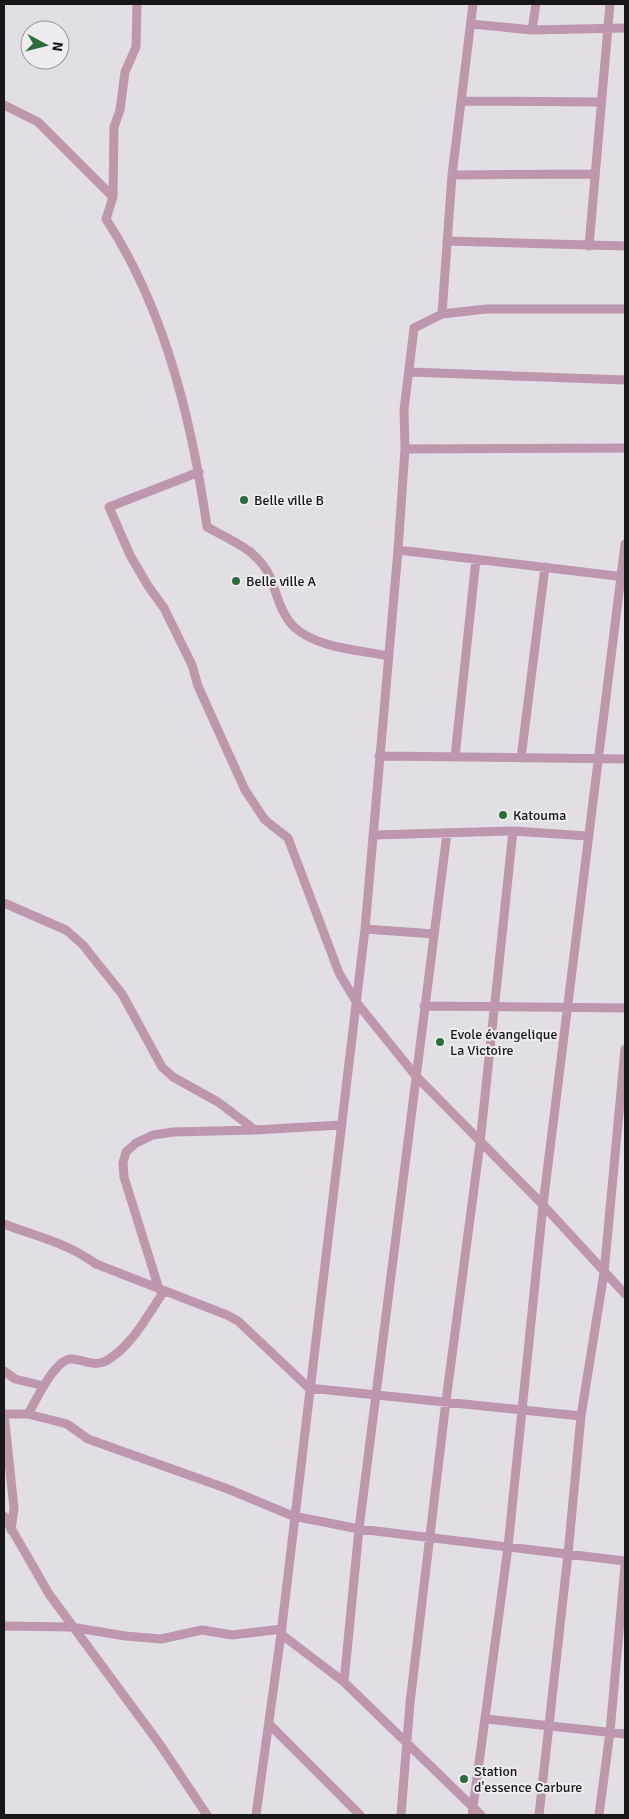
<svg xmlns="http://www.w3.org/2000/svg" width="629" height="1819" font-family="Signika,sans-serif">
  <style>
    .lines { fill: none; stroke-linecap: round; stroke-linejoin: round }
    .street { stroke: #be97ad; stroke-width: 9 }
    .poi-dot { fill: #2b6d38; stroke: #efecf1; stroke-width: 2 }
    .labels { text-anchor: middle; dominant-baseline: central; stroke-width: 4; stroke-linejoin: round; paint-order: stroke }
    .poi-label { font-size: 14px; fill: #171618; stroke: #efecf1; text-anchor: start }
  </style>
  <rect width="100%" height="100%" fill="#e1dfe3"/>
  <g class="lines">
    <path class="street" d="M137,4L136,47L125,72L120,110L114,127L113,197L106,219C165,309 192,422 207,527C232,541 259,550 271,579C277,595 281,614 294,627C317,648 359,650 388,656
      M471,24L532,30L625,28
      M532,30L536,4
      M463,101L600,102
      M4,105L38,122L113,197
      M452,175L594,174
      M447,241L625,246
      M589,246L610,4
      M442,314L486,309H625
      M410,372L625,380
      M405,449L625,448
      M199,472L109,507L130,555L148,586L164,608L192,665L198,686L245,790L265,820L288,838L339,973L357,1003L415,1075L543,1205L625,1294
      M398,550L625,577
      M379,756L625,759
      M455,757L476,559
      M521,758L545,567
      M374,835L513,831L588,836
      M4,903L66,930L83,945L122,994L162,1067L173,1077L218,1102L255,1130
      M365,929L434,934
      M424,1006L625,1008
      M4,1224C37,1237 66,1242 96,1264L227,1315L238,1321L309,1388L581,1416
      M159,1289L124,1177L123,1163L126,1152L136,1143L153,1135L173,1132L255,1130L341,1125
      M4,1371L15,1379L44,1386
      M4,1414H28L67,1424L88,1439L228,1489L293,1516L359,1529L625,1561
      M4,1414L14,1508L11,1530
      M28,1414C36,1401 55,1358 72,1359C84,1360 94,1367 106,1361C132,1346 147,1316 164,1291
      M4,1516L49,1594L161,1746L207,1815
      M4,1626L71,1627L125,1636L161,1639L202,1630L232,1635L282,1629
      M281,1634L344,1682L481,1815
      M344,1682L359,1529L447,833
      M486,1719L625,1734
      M270,1725L360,1815
      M256,1815L281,1634L365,929L398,550L405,449L404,410L414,328L442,314L452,175L473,4
      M401,1815L410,1703L446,1401L480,1143L513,831
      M472,1815L508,1547L543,1205L625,544
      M539,1815L568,1554L581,1416L604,1273L625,1049
      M599,1815L610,1732L625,1565"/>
  </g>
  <g class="poi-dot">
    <circle cx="244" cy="500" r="5"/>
    <circle cx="236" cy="581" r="5"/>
    <circle cx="503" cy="815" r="5"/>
    <circle cx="440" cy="1042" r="5"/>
    <circle cx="464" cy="1779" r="5"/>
  </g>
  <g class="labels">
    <g class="poi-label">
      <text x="254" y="500">Belle ville B</text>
      <text x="246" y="581">Belle ville A</text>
      <text x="513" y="815">Katouma</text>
      <text x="450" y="1034">Evole évangelique<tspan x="450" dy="16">La Victoire</tspan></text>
      <text x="474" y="1771">Station<tspan x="474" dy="16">d'essence Carbure</tspan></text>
    </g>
  </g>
  <rect width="629" height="1819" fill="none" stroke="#171618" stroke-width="10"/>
  <g transform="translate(45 45) rotate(97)"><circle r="24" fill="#efecf1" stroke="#99969a"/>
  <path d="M0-4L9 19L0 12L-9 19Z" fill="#2b6d38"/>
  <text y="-8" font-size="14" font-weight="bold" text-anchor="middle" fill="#171618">N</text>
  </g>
</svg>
